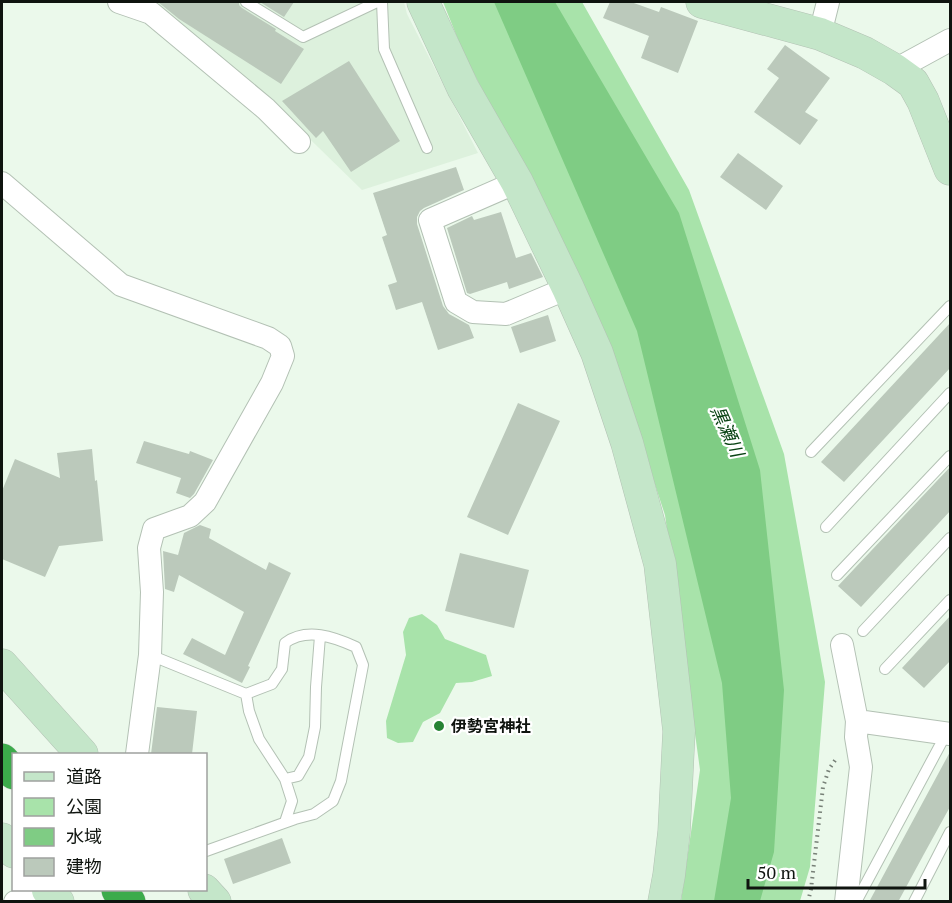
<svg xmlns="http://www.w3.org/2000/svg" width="952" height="903" font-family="'PT Serif','Noto Sans JP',serif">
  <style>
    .built { fill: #ddf1dd }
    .green { fill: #a8e3aa }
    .water { fill: #7fcc84 }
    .building { fill: #bbc9bb }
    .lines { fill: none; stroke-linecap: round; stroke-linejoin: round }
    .lane-casing { stroke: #b3c1b4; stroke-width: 12 }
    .street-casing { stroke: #b3c1b4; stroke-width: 24 }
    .secondary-casing { stroke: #b3c1b4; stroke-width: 33 }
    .highway-casing { stroke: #d9d9d9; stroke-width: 34 }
    .path { stroke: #778077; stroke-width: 4; stroke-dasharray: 1.5 4.5; stroke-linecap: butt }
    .lane { stroke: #fff; stroke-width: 10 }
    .street { stroke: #fff; stroke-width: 22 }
    .secondary { stroke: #c4e6c9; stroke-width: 32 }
    .highway { stroke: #3cab4b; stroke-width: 33 }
    .poi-dot { fill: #268334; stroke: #fff; stroke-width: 2 }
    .labels { text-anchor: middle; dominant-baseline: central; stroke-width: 4.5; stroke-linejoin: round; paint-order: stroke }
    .poi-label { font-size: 16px; font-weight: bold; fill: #0f140f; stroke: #fff; text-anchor: start }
    .water-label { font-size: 18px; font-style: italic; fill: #094314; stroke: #fff }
  </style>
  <rect width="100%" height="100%" fill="#ebf9eb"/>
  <path class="built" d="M135,2H404L407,14L478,153L362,190L275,105Z"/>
  <path class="green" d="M443,2H582L689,190L784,454L825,682L810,867L800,901H681L700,770L665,515L615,363L555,232L463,52Z
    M422,614L437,625L445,639L486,655L492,676L472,682L456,683L440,713L423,722L413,742L398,743L387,738L386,721L406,655L403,632L409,618Z"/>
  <path class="water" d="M494,2H555L679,213L760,470L784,690L774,852L760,901H714L731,798L722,683L637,331Z"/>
  <path class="building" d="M158,2H239V5L242,8L276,29L275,31L304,49L281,84L179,19Z
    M260,2H294L284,17Z
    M610,2H631L659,12L661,7L698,21L678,73L641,58L649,36L603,18Z
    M785,45L830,78L805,112L818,120L800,145L754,112L779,78L767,69Z
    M349,61L400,141L351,172L323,131L316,138L282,101Z
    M738,153L783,186L766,210L720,177Z
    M456,167L464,190L424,208L420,211L417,217V224L443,306L449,314L469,325L474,338L438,350L422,302L396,310L388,285L397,282L382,237L387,235L373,193Z
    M501,212L516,258L531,253L543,277L509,289L507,282L470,294L467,293L447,228L472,216L474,220Z
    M548,315L556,341L520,353L511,327Z
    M951,322V367L844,482L821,462Z
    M518,403L560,421L508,535L467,517Z
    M144,441L189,454L190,451L213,460L194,494L190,498L176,493L181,478L136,463Z
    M92,449L95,481L97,480L103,541L59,546L45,577L2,559V491L15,459L60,478L57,453Z
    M951,466V510L861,607L838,586Z
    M200,525L211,529L209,538L266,570L269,562L291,573L248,666L250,667L242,683L183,654L192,638L225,655L244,612L179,575L174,592L165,589L163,551L178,555L184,533Z
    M460,553L529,570L514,628L445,611Z
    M951,615V660L924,688L902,668Z
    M157,707L197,711L192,754H151Z
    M951,750V805L924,854L898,902H869Z
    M282,838L291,863L233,884L224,859Z"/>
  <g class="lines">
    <defs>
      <path id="lane" d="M246,2L303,37L377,2
        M382,2L384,49L427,148
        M811,452L950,306
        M826,527L950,393
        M837,575L950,456
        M863,631L950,538
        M150,655L246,694L272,684L282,669L285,643C307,627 334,637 356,647L363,665L341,781L333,801L314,814L295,819L206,851
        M885,669L950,600
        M246,694L249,711L259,739L285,779L292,801L285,822
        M285,779L298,776L309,757L315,727L316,687L320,636
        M856,902L946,734
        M914,902L950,832"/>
      <path id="street" d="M119,2L151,13L266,109L299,142
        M820,34L828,2
        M895,70L950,40
        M517,182L430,220L456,302L473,312L506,314L568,288
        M2,183L121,285L268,338L280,346L283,356L272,383L205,502L190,516L154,529L149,548L152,592L150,655L137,754
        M842,645L857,721L856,737L861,767L846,902
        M857,721L950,734
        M15,902L28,899L48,890"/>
      <path id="secondary" d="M423,2L463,88L517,182L568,288L597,353L627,443L660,564L679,731L674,832L669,875L664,902
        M702,2L820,34L865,53L895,70L913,83L923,101L950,169
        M2,665L82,754
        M2,839L14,852
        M48,890L58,902
        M204,890L215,902"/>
      <path id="highway" d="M2,760L14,773
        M118,890L129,902"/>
    </defs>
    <use href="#lane" class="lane-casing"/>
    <use href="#street" class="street-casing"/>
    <use href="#secondary" class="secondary-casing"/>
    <use href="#highway" class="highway-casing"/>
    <path class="path" d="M808,902L811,889L823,787L829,769L836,759"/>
    <use href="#lane" class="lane"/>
    <use href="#street" class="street"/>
    <use href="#secondary" class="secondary"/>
    <use href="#highway" class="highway"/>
  </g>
  <circle class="poi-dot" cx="439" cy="726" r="6"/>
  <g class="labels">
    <g class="poi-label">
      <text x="451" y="726">伊勢宮神社</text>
    </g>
    <g class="water-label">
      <text transform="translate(728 431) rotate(66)">黒瀬川</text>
    </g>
  </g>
  <rect width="952" height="903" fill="none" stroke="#0f140f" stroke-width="6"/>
  <rect x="12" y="753" width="195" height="138" fill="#ffffff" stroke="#9fa19f" stroke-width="1.5"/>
  <rect x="24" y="772" width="30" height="9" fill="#c4e6c9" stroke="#9fa19f" stroke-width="1.5"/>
  <text x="66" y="783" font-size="18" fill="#0f140f">道路</text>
  <rect x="24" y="798" width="30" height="18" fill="#a8e3aa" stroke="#9fa19f" stroke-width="1.5"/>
  <text x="66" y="813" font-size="18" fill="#0f140f">公園</text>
  <rect x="24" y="828" width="30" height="18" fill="#7fcc84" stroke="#9fa19f" stroke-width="1.5"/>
  <text x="66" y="843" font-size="18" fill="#0f140f">水域</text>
  <rect x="24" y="858" width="30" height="18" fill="#bbc9bb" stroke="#9fa19f" stroke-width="1.5"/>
  <text x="66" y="873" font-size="18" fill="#0f140f">建物</text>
  <path d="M748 879v9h177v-9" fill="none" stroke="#0f140f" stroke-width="3"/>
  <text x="757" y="879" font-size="18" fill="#0f140f" stroke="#ffffff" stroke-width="4.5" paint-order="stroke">50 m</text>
</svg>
